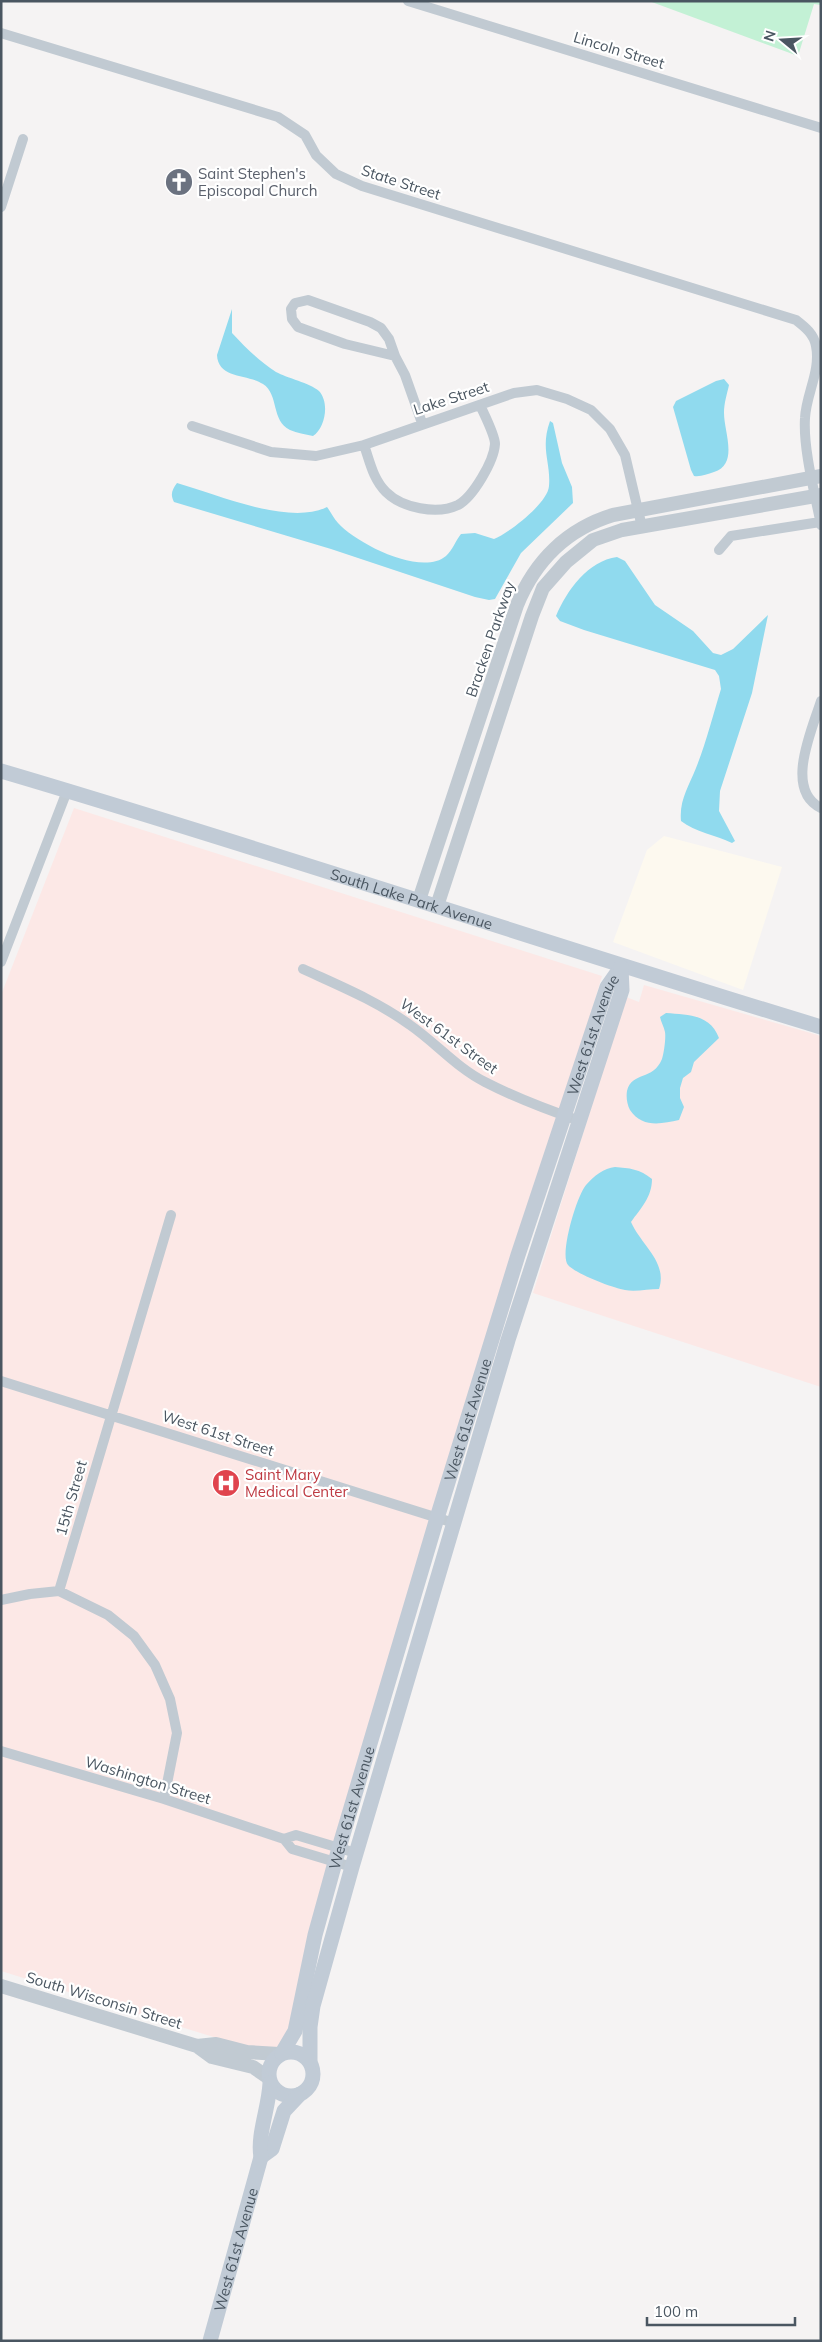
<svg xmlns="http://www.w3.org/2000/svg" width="822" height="2342" font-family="Mulish,sans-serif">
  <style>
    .commercial { fill: #fdf9ef }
    .medical { fill: #fce8e6 }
    .green { fill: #c3f1d5 }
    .water { fill: #90daee }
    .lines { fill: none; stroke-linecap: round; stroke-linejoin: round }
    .minor { stroke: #c1cad2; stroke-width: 10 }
    .tertiary { stroke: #c1cad2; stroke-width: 14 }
    .secondary { stroke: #c1cbd6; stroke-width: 15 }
    .labels { text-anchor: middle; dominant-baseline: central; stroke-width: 4.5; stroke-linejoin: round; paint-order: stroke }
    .street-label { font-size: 15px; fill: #4a5661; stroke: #fff }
    .worship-label { font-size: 15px; fill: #5b616d; stroke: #fff; text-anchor: start }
    .health-label { font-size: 15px; fill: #be3a42; stroke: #fff; text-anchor: start }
  </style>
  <rect width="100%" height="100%" fill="#f5f3f3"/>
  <path class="commercial" d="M664,836L782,867L743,990L613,942L647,850Z"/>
  <path class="medical" d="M74,808L602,976L281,2058L1,1971V995Z
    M644,985L821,1036V1387L533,1293L626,997L639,1002Z"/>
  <path class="green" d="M649,1H821V5L814,4L798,56Z"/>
  <path class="water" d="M232,309V333C246,348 259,361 276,372C287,378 310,383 319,391C330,403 325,428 313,436C305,434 297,433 290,430C271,421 279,394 263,384C248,374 218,379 217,355Z
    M724,379L729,385C727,394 724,403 724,413C724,432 739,464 714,472C707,474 701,477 694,476L691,470L673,407L676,401L716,381Z
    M550,421L553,423L562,463L572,487L573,503L521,553L495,599L489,600L475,597L331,549L174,502C170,494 172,490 177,483C216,494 289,526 327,507C331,512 334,519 338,523C356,543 421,577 446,556C452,551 456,540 461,534L475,533L494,539C509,533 548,503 549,486C551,462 540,449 550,421Z
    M617,557L625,561L655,605L693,631L713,653L721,655L733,649L768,615L752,693L720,791L719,811L735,841L732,843C716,835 695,832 681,821C679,800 689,786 696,768C706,743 713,715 721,689L719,676L715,670L584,630L560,621L556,616C567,590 588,561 617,557Z
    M666,1013C688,1015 710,1014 719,1038L694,1062L691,1072L683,1078L680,1088V1098L684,1107L679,1120C661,1124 642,1128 630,1110C627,1104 626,1097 627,1091C632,1071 653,1081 662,1059C664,1053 666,1038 665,1032C664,1027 661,1022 660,1017Z
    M615,1167C629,1168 640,1169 652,1179C652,1197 641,1208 631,1222C641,1245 668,1262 659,1289C649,1289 635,1292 625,1290C613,1288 576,1274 568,1265C559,1255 577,1195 586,1185C594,1176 604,1168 615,1167Z"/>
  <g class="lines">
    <path class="minor" d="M408,1L821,128
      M1,33L278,117L305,135L316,155L336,174L362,186L796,320C805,327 814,334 816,346C821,371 806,394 805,418C803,449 815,494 821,525
      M1,207L23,139
      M395,356L389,339L381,328L370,322L308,300L295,303L291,309L292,319L298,327L345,344L395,356L405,375L422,423
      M192,426L271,452L316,456L364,445L514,393L537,390L567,399L591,410L610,429L625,455L642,527
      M364,445C370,462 373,479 386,492C402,508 437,515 458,505C473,497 494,461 495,444C495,435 484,414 480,405
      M719,550L731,536L820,522
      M821,701C812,730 784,790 821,808
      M1,962L67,791
      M303,969C340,986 377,1001 410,1025C436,1043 457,1068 485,1082C516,1098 548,1110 580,1121
      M1,1381L454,1523
      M59,1591L171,1215
      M1,1600L30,1594L59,1591L108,1615L134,1636L155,1665L170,1699L177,1733L164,1799
      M1,1751L164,1799L284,1839L292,1849L352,1867
      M284,1839L296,1835L356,1853"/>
    <path class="tertiary" d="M419,900L517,605C535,561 567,529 613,515L821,476
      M437,906L532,616L543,588L566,562L593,540L622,530L821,495
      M1,1986L197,2046L212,2057L253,2067L269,2078
      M197,2046L216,2044L247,2052L279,2054"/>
    <g class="secondary">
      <path id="s1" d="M1,771C276,852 547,944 821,1027"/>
      <circle cx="291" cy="2074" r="22"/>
      <path id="s2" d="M282,2053L295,2031L315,1935L339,1848L437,1518L518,1255L607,987L621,967"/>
      <path d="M310,2062V2027L313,2006L352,1867L508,1340L622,990L621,967"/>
      <path d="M261,2157L272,2149L284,2111L300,2094"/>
      <path id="s3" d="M210,2341L261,2157C257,2135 269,2107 270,2083"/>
    </g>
  </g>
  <defs>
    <symbol id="church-disc" viewBox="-11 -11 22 22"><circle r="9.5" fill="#6b7280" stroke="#fff"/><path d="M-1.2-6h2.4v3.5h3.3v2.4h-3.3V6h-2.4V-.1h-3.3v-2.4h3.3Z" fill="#fff"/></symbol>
    <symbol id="hospital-disc" viewBox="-11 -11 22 22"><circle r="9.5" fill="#e0444e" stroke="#fff"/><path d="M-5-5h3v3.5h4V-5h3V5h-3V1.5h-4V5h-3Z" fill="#fff"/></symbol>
  </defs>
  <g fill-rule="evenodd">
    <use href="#church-disc" x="163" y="166" width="32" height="32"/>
    <use href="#hospital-disc" x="210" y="1467" width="32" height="32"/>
  </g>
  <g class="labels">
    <g class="street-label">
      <text transform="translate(619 50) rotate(17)">Lincoln Street</text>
      <text transform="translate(401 182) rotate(18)">State Street</text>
      <text transform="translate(451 398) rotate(-18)">Lake Street</text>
      <text transform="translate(490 639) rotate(-71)">Bracken Parkway</text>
      <text stroke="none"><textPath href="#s1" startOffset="430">South Lake Park Avenue</textPath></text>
      <text stroke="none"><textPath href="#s2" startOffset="1066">West 61st Avenue</textPath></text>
      <text transform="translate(449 1036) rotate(36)">West 61st Street</text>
      <text stroke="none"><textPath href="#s2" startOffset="661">West 61st Avenue</textPath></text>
      <text transform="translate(218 1433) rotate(18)">West 61st Street</text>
      <text transform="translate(71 1498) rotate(-74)">15th Street</text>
      <text transform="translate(148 1780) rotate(17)">Washington Street</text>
      <text stroke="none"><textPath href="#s2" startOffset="256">West 61st Avenue</textPath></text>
      <text transform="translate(104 2000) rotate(17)">South Wisconsin Street</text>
      <text stroke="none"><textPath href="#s3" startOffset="95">West 61st Avenue</textPath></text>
    </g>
    <g class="worship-label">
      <text x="198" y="173">Saint Stephen's<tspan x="198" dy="17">Episcopal Church</tspan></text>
    </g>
    <g class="health-label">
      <text x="245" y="1474">Saint Mary<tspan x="245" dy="17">Medical Center</tspan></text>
    </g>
  </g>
  <rect width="822" height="2342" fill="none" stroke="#4a5661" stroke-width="5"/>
  <g transform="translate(782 40) rotate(288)" stroke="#ffffff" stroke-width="4" paint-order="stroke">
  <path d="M0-4L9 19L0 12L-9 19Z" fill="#4a5661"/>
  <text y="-8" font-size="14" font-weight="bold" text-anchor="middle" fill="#4a5661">N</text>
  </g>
  <path d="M647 2317v8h148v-8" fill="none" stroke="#4a5661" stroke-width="2.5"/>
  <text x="654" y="2317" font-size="15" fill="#4a5661" stroke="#ffffff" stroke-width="4" paint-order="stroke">100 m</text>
</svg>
